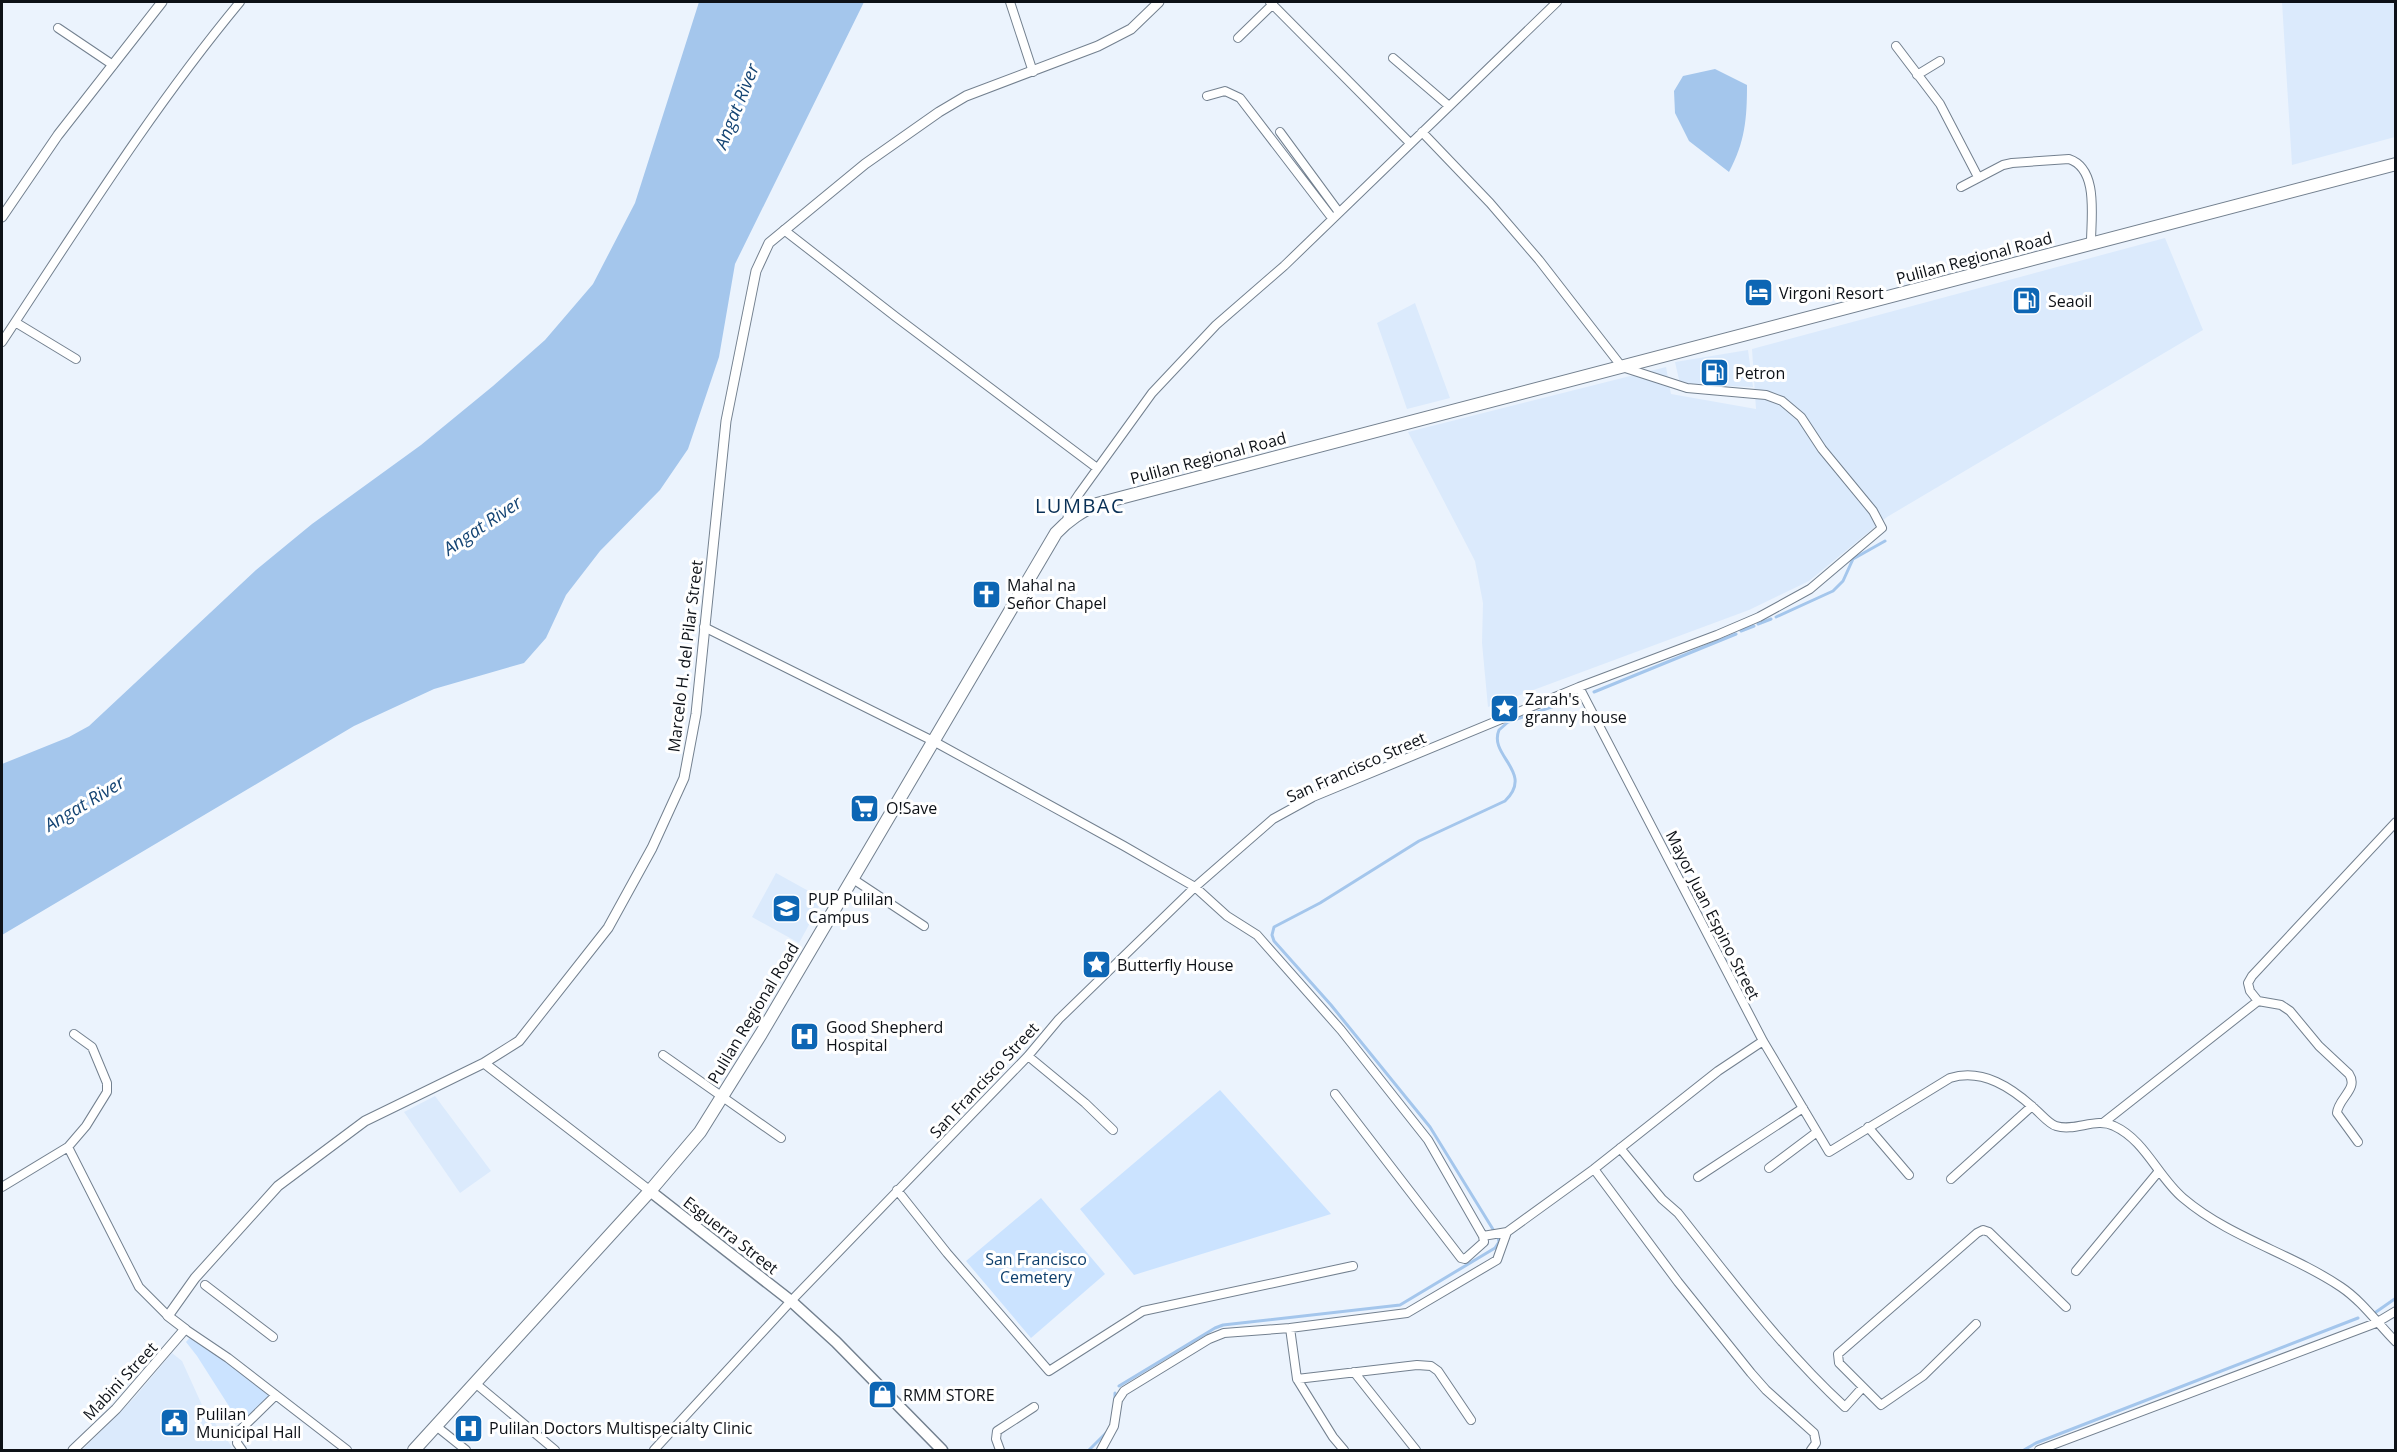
<svg xmlns="http://www.w3.org/2000/svg" width="2397" height="1452" font-family="'Open Sans',sans-serif">
  <style>
    .built { fill: #dbeafc }
    .green { fill: #cbe3ff }
    .water { fill: #a4c6ec }
    .lines { fill: none; stroke-linecap: round; stroke-linejoin: round }
    .stream { stroke: #a4c6ec; stroke-width: 3 }
    .minor-casing { stroke: #73808f; stroke-width: 10 }
    .tertiary-casing { stroke: #73808f; stroke-width: 11 }
    .secondary-casing { stroke: #73808f; stroke-width: 13 }
    .primary-casing { stroke: #73808f; stroke-width: 14 }
    .minor { stroke: #fff; stroke-width: 8 }
    .tertiary { stroke: #fff; stroke-width: 9 }
    .secondary { stroke: #fff; stroke-width: 10 }
    .primary { stroke: #fff; stroke-width: 12 }
    .labels { text-anchor: middle; dominant-baseline: central; stroke-width: 6; stroke-linejoin: round; paint-order: stroke }
    .street-label { font-size: 16px; fill: #0d1117; stroke: #fff }
    .poi-label { font-size: 16px; fill: #0d1117; stroke: #fff; text-anchor: start }
    .park-label { font-size: 16px; fill: #0d3f6d; stroke: #fff }
    .water-label { font-size: 18px; font-style: italic; fill: #144473; stroke: #fff }
    .quarter-label { font-size: 20px; letter-spacing: 1.5px; fill: #093056; stroke: #fff }
  </style>
  <rect width="100%" height="100%" fill="#ebf3fd"/>
  <path class="built" d="M2282,2H2395V137L2292,165Z
    M2165,238L2203,330L1887,517L1809,581L1749,610L1488,707L1482,643L1483,603L1475,561L1408,432L1666,367L1671,394L1756,409L1752,349Z
    M1415,303L1450,398L1407,409L1377,323Z
    M1748,350L1753,387L1680,384L1675,362Z
    M776,873L823,899L799,943L752,917Z
    M435,1096L491,1171L460,1193L404,1112Z
    M172,1353L182,1361L202,1405L232,1447L229,1450H82L134,1398Z"/>
  <path class="green" d="M1220,1090L1331,1214L1134,1275L1080,1209Z
    M1041,1198L1105,1274L1031,1338L966,1261Z
    M192,1335L269,1394L270,1398L241,1425L197,1356L186,1342Z"/>
  <path class="water" d="M699,2H864L735,264L719,357L688,449L660,490L600,551L566,595L546,638L524,663L434,689L354,726L2,935V764L69,737L89,726L256,570L312,524L421,445L493,386L545,340L593,284L635,203Z
    M1715,69L1747,85C1747,119 1745,142 1729,172L1689,141L1675,113L1674,91L1683,76Z"/>
  <g class="lines">
    <path class="stream" d="M1776,617L1833,591L1843,581L1853,559L1885,541
      M1758,624L1771,619
      M1741,631L1754,626
      M1594,692L1736,634
      M1494,1231L1430,1127L1331,1005L1274,941L1272,935L1274,927L1320,903L1419,841L1505,801C1535,772 1488,756 1499,730L1508,722L1575,699
      M2376,1312L2396,1298
      M1119,1386L1215,1328L1223,1325L1400,1305L1495,1248L1499,1242L1498,1237
      M1115,1401V1393
      M1089,1450L1107,1432
      M2024,1450L2036,1443L2358,1318"/>
    <defs>
      <path id="minor" d="M1010,2L1033,72
        M1270,2L1410,143
        M58,28L113,65
        M1238,38L1273,4
        M1896,46L1940,104L1978,177
        M1393,58L1449,106
        M1917,75L1940,61
        M1207,96L1225,91L1240,98L1332,218
        M1280,132L1338,211
        M1961,187L2003,165L2012,163L2069,159C2099,169 2091,217 2091,243
        M784,230L896,317L1097,468
        M15,322L76,359
        M2,342C78,227 152,108 240,2
        M1067,521L1069,509L1079,494L1152,393L1216,325L1284,266L1557,2
        M704,627L935,742L1124,846L1195,887L1227,916L1257,935L1341,1030L1428,1140L1483,1236L1484,1242L1465,1259L1461,1258L1335,1094
        M1579,687L1763,1041L1829,1152L1950,1078C1983,1068 2012,1088 2035,1109C2041,1114 2049,1124 2056,1126C2075,1132 2096,1117 2114,1126C2145,1140 2158,1177 2183,1198C2230,1238 2291,1253 2341,1287C2362,1301 2378,1324 2396,1342
        M853,879L924,926
        M2258,1001L2281,1005L2290,1011L2319,1046L2349,1074C2359,1089 2338,1098 2337,1113L2358,1142
        M663,1055L781,1138
        M1028,1056L1085,1103L1113,1130
        M2103,1123L2258,1001L2250,991L2248,983L2252,976L2396,822
        M1868,1127L1909,1175
        M68,1147L139,1287L168,1316
        M1620,1148L1662,1199L1678,1213C1731,1280 1782,1349 1845,1407L1863,1387L1881,1405L1923,1376L1976,1324
        M1769,1168L1817,1132
        M1594,1169L1678,1282L1751,1373L1766,1390L1814,1433L1816,1443L1811,1450
        M1698,1177L1803,1108
        M1951,1179L2032,1106
        M2,1187L68,1147L86,1126L107,1092V1083L92,1047L74,1034
        M897,1190L947,1253L1049,1371L1143,1311L1353,1266
        M1483,1236L1507,1232L1594,1169L1718,1071L1763,1041
        M2076,1271L2159,1171
        M205,1285L273,1337
        M1290,1328L1297,1379L1333,1437L1344,1450
        M185,1329L228,1358L347,1450
        M1354,1372L1416,1450
        M1297,1379L1417,1365L1431,1366L1438,1371L1471,1420
        M475,1383L555,1450
        M1863,1387L1839,1363L1838,1354L1977,1233L1983,1230L1989,1232L2066,1307
        M436,1426L466,1450
        M242,1450L237,1443L238,1432L276,1395
        M654,1450L791,1301L1028,1056L1059,1019L1195,887L1273,819L1313,797L1579,687L1717,635L1759,617L1810,589L1882,528L1873,511L1822,449L1801,417L1782,401L1766,395L1687,388L1622,367L1539,260L1490,203L1422,132
        M1000,1450L996,1439L997,1431L1034,1407
        M1101,1450L1114,1426L1118,1400L1124,1391L1209,1339L1224,1333L1290,1328L1407,1313L1497,1260L1507,1232
        M2039,1450L2376,1323L2396,1311"/>
      <path id="tertiary" d="M2,217L58,135L162,2
        M484,1063L650,1191
        M73,1450L116,1409L185,1329L168,1316L195,1278L278,1186L365,1121L484,1063L519,1041L608,928L652,848L684,778L696,714L726,421L756,271L769,243L865,164L939,112L966,96L1098,46L1131,29L1159,2"/>
      <path id="secondary" d="M650,1191L791,1301L836,1342L942,1450"/>
      <path id="primary" d="M414,1450L650,1191L700,1132L761,1034L1056,533C1069,519 1081,512 1097,504L2396,164"/>
    </defs>
    <use href="#minor" class="minor-casing"/>
    <use href="#tertiary" class="tertiary-casing"/>
    <use href="#secondary" class="secondary-casing"/>
    <use href="#primary" class="primary-casing"/>
    <use href="#minor" class="minor"/>
    <use href="#tertiary" class="tertiary"/>
    <use href="#secondary" class="secondary"/>
    <use href="#primary" class="primary"/>
  </g>
  <defs>
    <symbol id="hotel-square" viewBox="-11 -11 22 22"><rect x="-9" y="-9" width="18" height="18" rx="4" fill="#0d66b4" stroke="#fff"/><path d="M-6-4.5h1.5V1H6V5H4.5V3h-9V5H-6ZM-4 0a1.8 1.8 0 1 1 3.6 0ZM.5 0V-2.5h3Q6-2.5 6 0Z" fill="#fff"/></symbol>
    <symbol id="fuel-square" viewBox="-11 -11 22 22"><rect x="-9" y="-9" width="18" height="18" rx="4" fill="#0d66b4" stroke="#fff"/><path d="M-5.5-6h7V0h2V4h1.3V-2.5L3-4.5l.8-.8L6-3V5H2.5V1h-1V6h-7ZM-4.2-4.7v3.2H.2V-4.7Z" fill="#fff"/></symbol>
    <symbol id="church-square" viewBox="-11 -11 22 22"><rect x="-9" y="-9" width="18" height="18" rx="4" fill="#0d66b4" stroke="#fff"/><path d="M-1.2-6h2.4v3.5h3.3v2.4h-3.3V6h-2.4V-.1h-3.3v-2.4h3.3Z" fill="#fff"/></symbol>
    <symbol id="sight-square" viewBox="-11 -11 22 22"><rect x="-9" y="-9" width="18" height="18" rx="4" fill="#0d66b4" stroke="#fff"/><path d="M0-6L1.8-2.2L6-1.7L2.9 1.2L3.7 5.4L0 3.3L-3.7 5.4L-2.9 1.2L-6-1.7L-1.8-2.2Z" fill="#fff"/></symbol>
    <symbol id="supermarket-square" viewBox="-11 -11 22 22"><rect x="-9" y="-9" width="18" height="18" rx="4" fill="#0d66b4" stroke="#fff"/><path d="M-6-5.5h2.5l.6 2H6L4.5 2H-2.5L-4.4-4H-6ZM-1.5 3.2a1.3 1.3 0 1 0 .1 0ZM3 3.2a1.3 1.3 0 1 0 .1 0Z" fill="#fff"/></symbol>
    <symbol id="university-square" viewBox="-11 -11 22 22"><rect x="-9" y="-9" width="18" height="18" rx="4" fill="#0d66b4" stroke="#fff"/><path d="M0-5L7-2L0 1L-7-2ZM-4 1L0 2.5L4 1V4Q0 6-4 4Z" fill="#fff"/></symbol>
    <symbol id="hospital-square" viewBox="-11 -11 22 22"><rect x="-9" y="-9" width="18" height="18" rx="4" fill="#0d66b4" stroke="#fff"/><path d="M-5-5h3v3.5h4V-5h3V5h-3V1.5h-4V5h-3Z" fill="#fff"/></symbol>
    <symbol id="shop-square" viewBox="-11 -11 22 22"><rect x="-9" y="-9" width="18" height="18" rx="4" fill="#0d66b4" stroke="#fff"/><path d="M-5-2.5h2.3a2.7 3.5 0 0 1 5.4 0H5L5.5 6h-11ZM-1.5-2.5h3a1.5 2.3 0 0 0-3 0Z" fill="#fff"/></symbol>
    <symbol id="civic-square" viewBox="-11 -11 22 22"><rect x="-9" y="-9" width="18" height="18" rx="4" fill="#0d66b4" stroke="#fff"/><path d="M-.6-6.5H3V-4.5H.6V-3L4-1V1h2V6H-6V1h2V-1L-.6-3ZM-1.2 2.5V6h2.4V2.5Z" fill="#fff"/></symbol>
  </defs>
  <g fill-rule="evenodd">
    <use href="#hotel-square" x="1742" y="276" width="33" height="33"/>
    <use href="#fuel-square" x="2010" y="284" width="33" height="33"/>
    <use href="#fuel-square" x="1698" y="356" width="33" height="33"/>
    <use href="#church-square" x="970" y="578" width="33" height="33"/>
    <use href="#sight-square" x="1488" y="692" width="33" height="33"/>
    <use href="#supermarket-square" x="848" y="792" width="33" height="33"/>
    <use href="#university-square" x="770" y="892" width="33" height="33"/>
    <use href="#sight-square" x="1080" y="948" width="33" height="33"/>
    <use href="#hospital-square" x="788" y="1020" width="33" height="33"/>
    <use href="#shop-square" x="866" y="1378" width="33" height="33"/>
    <use href="#civic-square" x="158" y="1406" width="33" height="33"/>
    <use href="#hospital-square" x="452" y="1412" width="33" height="33"/>
  </g>
  <g class="labels">
    <g class="street-label">
      <text transform="translate(1974 258) rotate(-15)">Pulilan Regional Road</text>
      <text transform="translate(1208 458) rotate(-15)">Pulilan Regional Road</text>
      <text transform="translate(685 656) rotate(-83)">Marcelo H. del Pilar Street</text>
      <text transform="translate(1356 767) rotate(-24)">San Francisco Street</text>
      <text transform="translate(1713 915) rotate(63)">Mayor Juan Espino Street</text>
      <text transform="translate(753 1013) rotate(-59)">Pulilan Regional Road</text>
      <text transform="translate(984 1080) rotate(-47)">San Francisco Street</text>
      <text transform="translate(731 1235) rotate(38)">Esguerra Street</text>
      <text transform="translate(120 1381) rotate(-47)">Mabini Street</text>
    </g>
    <g class="poi-label">
      <text x="1779" y="293">Virgoni Resort</text>
      <text x="2048" y="301">Seaoil</text>
      <text x="1735" y="373">Petron</text>
      <text x="1007" y="585">Mahal na<tspan x="1007" dy="18">Señor Chapel</tspan></text>
      <text x="1525" y="699">Zarah's<tspan x="1525" dy="18">granny house</tspan></text>
      <text x="886" y="808">O!Save</text>
      <text x="808" y="899">PUP Pulilan<tspan x="808" dy="18">Campus</tspan></text>
      <text x="1117" y="965">Butterfly House</text>
      <text x="826" y="1027">Good Shepherd<tspan x="826" dy="18">Hospital</tspan></text>
      <text x="903" y="1395">RMM STORE</text>
      <text x="196" y="1414">Pulilan<tspan x="196" dy="18">Municipal Hall</tspan></text>
      <text x="489" y="1428">Pulilan Doctors Multispecialty Clinic</text>
    </g>
    <g class="park-label">
      <text x="1036" y="1259">San Francisco<tspan x="1036" dy="18">Cemetery</tspan></text>
    </g>
    <g class="water-label">
      <text transform="translate(736 106) rotate(-68)">Angat River</text>
      <text transform="translate(482 525) rotate(-34)">Angat River</text>
      <text transform="translate(84 803) rotate(-31)">Angat River</text>
    </g>
    <g class="quarter-label">
      <text x="1080" y="505">LUMBAC</text>
    </g>
  </g>
  <rect width="2397" height="1452" fill="none" stroke="#0d1117" stroke-width="6"/>
</svg>
